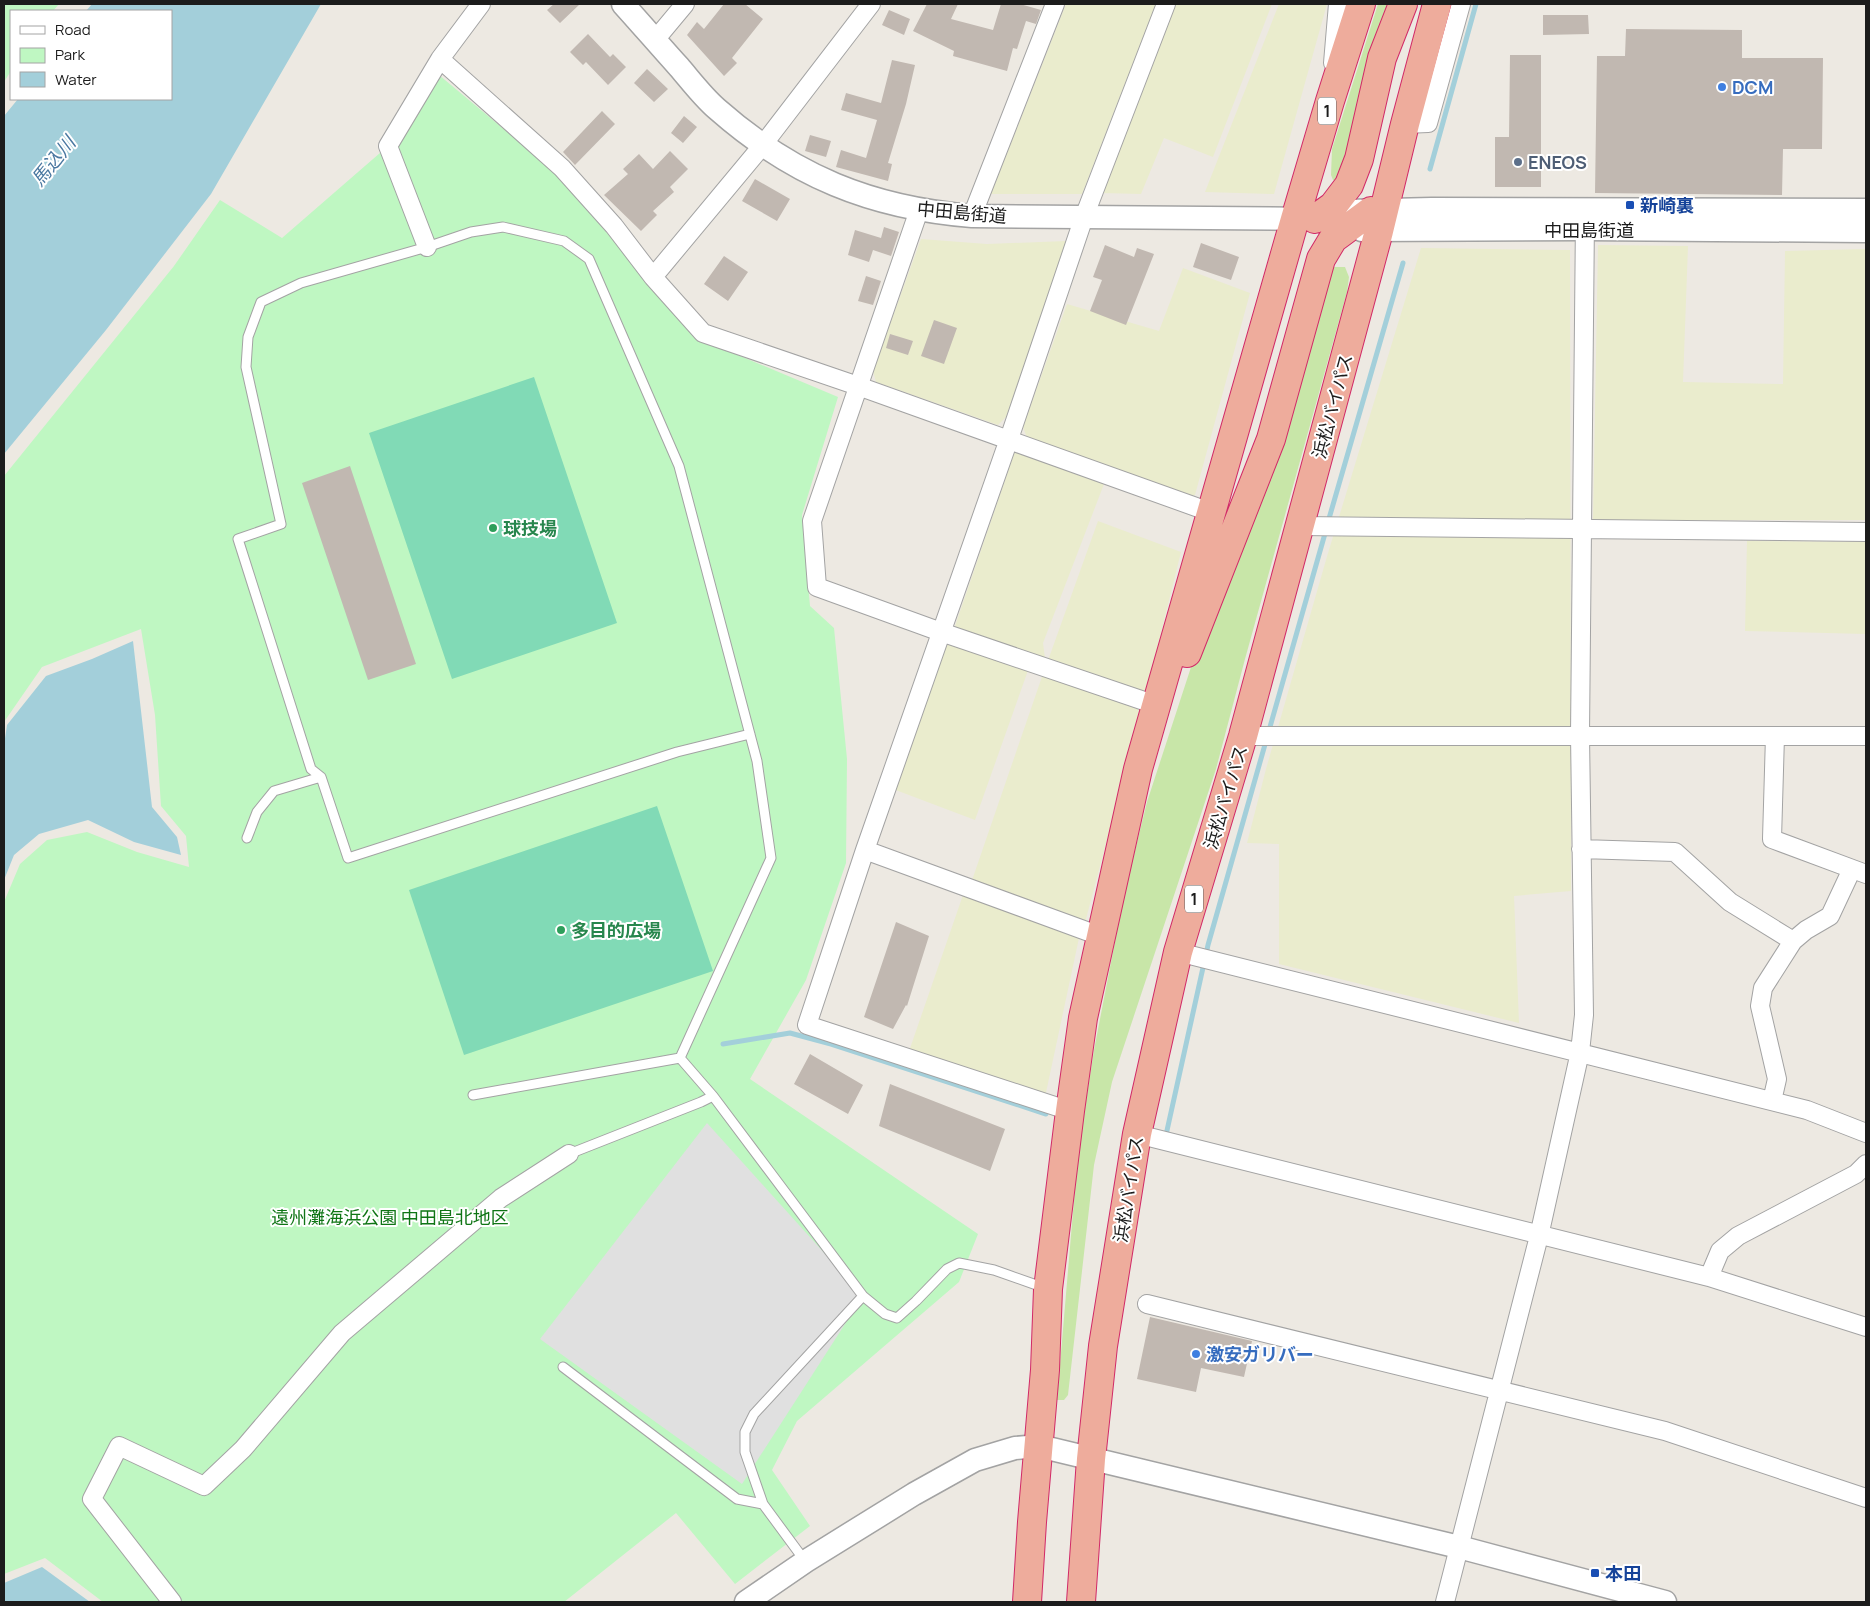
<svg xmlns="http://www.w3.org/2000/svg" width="1870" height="1606" font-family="Manrope,'Noto Sans JP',sans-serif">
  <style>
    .farmland { fill: #eaeccd }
    .grass { fill: #c8e6a8 }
    .park { fill: #bff7c2 }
    .pitch { fill: #81dab6 }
    .parking { fill: #e0e0e0 }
    .water { fill: #a3cfda }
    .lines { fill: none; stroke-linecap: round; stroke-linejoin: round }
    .stream { stroke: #a3cfda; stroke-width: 5 }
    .building { fill: #c1b8b1 }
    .service-casing { stroke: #a3a3a3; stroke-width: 11 }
    .minor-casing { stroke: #a3a3a3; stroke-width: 20 }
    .tertiary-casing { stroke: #a3a3a3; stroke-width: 25 }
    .trunk-casing { stroke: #d12967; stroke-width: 30 }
    .service { stroke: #fff; stroke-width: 9 }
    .minor { stroke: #fff; stroke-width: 18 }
    .tertiary { stroke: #fff; stroke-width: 22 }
    .trunk { stroke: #eeac9c; stroke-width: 28 }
    .shop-dot { fill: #3f7fe0; stroke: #fff; stroke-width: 2 }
    .service-dot { fill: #5c6f8a; stroke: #fff; stroke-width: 2 }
    .transit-dot { fill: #1a4fb4; stroke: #fff; stroke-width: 2 }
    .leisure-dot { fill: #2e9e5b; stroke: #fff; stroke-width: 2 }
    .labels { text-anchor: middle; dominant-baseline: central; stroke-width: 4; stroke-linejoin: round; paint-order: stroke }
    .shield { fill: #fff; stroke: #606060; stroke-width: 1 }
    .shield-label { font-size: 16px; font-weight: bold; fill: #1c1c1c }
    .shop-label { font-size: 18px; font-weight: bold; fill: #366cbe; stroke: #fff; text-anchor: start }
    .service-label { font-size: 18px; font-weight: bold; fill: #4e5e75; stroke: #fff; text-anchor: start }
    .transit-label { font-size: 18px; font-weight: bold; fill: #164399; stroke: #fff; text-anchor: start }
    .street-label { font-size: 18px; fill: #1c1c1c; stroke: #fff }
    .leisure-label { font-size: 18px; font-weight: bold; fill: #27864d; stroke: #fff; text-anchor: start }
    .park-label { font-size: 18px; fill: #0f7515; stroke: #fff }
    .water-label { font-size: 19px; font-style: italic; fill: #4977a0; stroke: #fff }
  </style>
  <rect width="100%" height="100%" fill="#ede9e2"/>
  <path class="farmland" d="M1066,4H1156L1082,194H991Z
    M1175,4H1272L1213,157L1164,138L1141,194L1101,193Z
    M1279,4H1327L1274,194L1205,192Z
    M921,239L987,244L1066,241L1067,246L1006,417L998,425L876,382L873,371Z
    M1598,245L1688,246L1683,382L1783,384L1785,251L1866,249V520H1593Z
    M1421,248L1570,250L1571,891L1514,896L1519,1023L1279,964V844L1247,843L1266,769L1328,553Z
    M1183,268L1250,293L1195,495L1187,496L1027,438L1023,427L1067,304L1159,331Z
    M1015,451L1104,484L1043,643L1046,666L1098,521L1181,552L1144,701L1083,930L969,889L1045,668L954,629Z
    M1747,541L1866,542V634L1745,631Z
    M948,634L1031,662L975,820L893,789Z
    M963,895L1079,938L1044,1102L907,1057Z"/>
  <path class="grass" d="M1378,4H1394L1340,184L1333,180L1331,175L1332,149Z
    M1330,267H1345L1349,277L1347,292L1245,659L1216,769L1112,1082L1094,1165L1068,1395L1064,1400H1057L1078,1153L1094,1050L1124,895L1147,802L1209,612Z"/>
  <path class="park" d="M4,4H59L53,11H11V71L4,82Z
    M433,70L554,171L644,276L700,339L838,397L802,515L810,606L834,628L847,759L846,863L806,980L750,1079L978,1234L959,1282L797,1421L772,1470L810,1526L735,1584L676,1513L564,1602H103L45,1558L4,1574V902L20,864L47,840L87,832L137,852L189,867L186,836L161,806L155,715L141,629L42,667L4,722V476L174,266L220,200L282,238L388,146Z"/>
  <path class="pitch" d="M534,377L617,623L452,679L369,433Z
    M657,806L713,971L464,1055L409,890Z"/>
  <path class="parking" d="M707,1123L863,1296L742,1484L540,1339Z"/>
  <path class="water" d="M92,4H321L211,194L106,330L4,454V116L18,99H171V11H86Z
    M133,641L152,807L177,837L181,855L134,842L88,820L39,834L14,855L4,880V745L7,725L46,676L92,659Z
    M42,1567L90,1602H4V1583Z"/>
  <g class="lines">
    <path class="stream" d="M1430,169L1476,4
      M1328,522L1403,263
      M723,1044L790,1033L831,1044L1046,1114
      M1166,1135L1208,945L1326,530"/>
  </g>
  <path class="building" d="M554,4H580L560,23L547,10Z
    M724,4H745L763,19L732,58L737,63L724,76L687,35L697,22L704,29Z
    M927,4H958L951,19L993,30L1001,4H1020L1041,10L1036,24L1026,21L1017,49L1013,48L1007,71L953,56L954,51L913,31Z
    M889,10L910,19L904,35L882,25Z
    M1543,15H1588L1589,34L1543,35Z
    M1626,29L1742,30V58H1823L1822,149H1783L1782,195L1595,193L1597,56H1625Z
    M588,34L610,57L613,54L626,67L608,85L586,62L583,65L570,52Z
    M1510,55H1541V187H1495V137H1509Z
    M892,60L915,65L906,104L888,163L892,164L888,181L836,167L841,150L866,158L877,120L841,110L846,93L881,103Z
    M647,69L668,89L654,102L634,83Z
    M602,111L615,124L575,165L563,152Z
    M684,116L697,127L683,143L671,133Z
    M810,135L831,141L826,157L805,151Z
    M670,151L688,169L670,187L674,192L653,211L657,215L641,231L604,195L628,174L623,169L639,154L653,169Z
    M755,179L790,199L777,221L742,201Z
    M884,227L899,232L891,256L873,250L869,262L848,255L855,230L881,238Z
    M1201,243L1239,257L1231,280L1193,267Z
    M1105,245L1134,257L1137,248L1154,254L1126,325L1090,311L1102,280L1093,277Z
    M724,256L748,272L728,301L704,284Z
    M866,276L881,281L873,305L858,301Z
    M934,320L957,328L944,364L921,356Z
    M890,334L913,341L908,355L886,348Z
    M350,466L416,664L368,680L302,483Z
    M896,922L929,936L907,1006L906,1005L893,1029L864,1017Z
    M810,1054L863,1085L848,1114L794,1084Z
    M890,1084L1005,1129L990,1171L879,1126Z
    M1150,1317L1252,1341L1244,1377L1201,1368L1196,1392L1137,1379Z"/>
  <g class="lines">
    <defs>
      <path id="service" d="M247,838L257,812L274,791L321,777
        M680,1058L771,858L757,761L679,466L589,259L564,241L503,227L471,232L427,247L301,283L261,302L248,337L246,367L281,524L238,539L311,769L321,777L348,858L677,752L750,734
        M680,1058L713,1096L863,1296L885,1314L897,1318L916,1301L947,1269L959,1263L994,1270L1045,1288
        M473,1095L680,1058
        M569,1154L701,1102L713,1096
        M563,1367L737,1499L763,1504
        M805,1561L763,1504L745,1452V1432L754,1414L863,1296"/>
      <path id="minor" d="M655,40L685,4
        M440,59L562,168L614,226L653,277L703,333L858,386L1210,512
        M1333,63L1338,4
        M1405,124L1428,123L1461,4
        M919,210L812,521L817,587L941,632L1156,705
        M972,216L1055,4
        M427,247L388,146L440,59L481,4
        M653,277L762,146L871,4
        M1300,526L1866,532
        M1243,736H1866
        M1775,736L1772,839L1866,874
        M1581,849L1675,852L1730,902L1793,941
        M865,850L1100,936
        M1178,952L1807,1110L1866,1133
        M1772,1101L1777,1079L1760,1006L1763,988L1793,941L1806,930L1830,916L1852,869
        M1070,1111L807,1025L865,850L1009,439L1084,217L1166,4
        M1137,1134L1709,1277L1866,1327
        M1709,1277L1720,1251L1738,1236L1856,1174L1866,1164
        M1147,1304L1665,1431L1866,1498
        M172,1602L92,1499L119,1446L204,1486L243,1449L342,1333L501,1198L569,1154
        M1445,1602L1539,1236L1580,1052L1584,1015L1580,735L1585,217"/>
      <path id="tertiary" d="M623,4C642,25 660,46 679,67C691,81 703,97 717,109C793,176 871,208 972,216L1315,219L1347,211L1432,209L1866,210
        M1362,230L1585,229L1866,231
        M746,1602L806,1561L914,1494L975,1460L1015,1448L1039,1446L1459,1547L1665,1602"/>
      <path id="trunk" d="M1315,219L1333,206L1349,185L1359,159L1382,58L1403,4
        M1187,653L1271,439L1321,259L1333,239L1371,211
        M1027,1602L1032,1522L1045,1370L1048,1289L1070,1111L1083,1018L1138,769L1295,219L1330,101L1361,4
        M1081,1602L1091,1459L1103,1346L1137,1134L1178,952L1243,736L1379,231L1405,124L1437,4"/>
    </defs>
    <use href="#service" class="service-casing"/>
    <use href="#minor" class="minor-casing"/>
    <use href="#tertiary" class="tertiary-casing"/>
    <use href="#trunk" class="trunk-casing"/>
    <use href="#service" class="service"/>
    <use href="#minor" class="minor"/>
    <use href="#tertiary" class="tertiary"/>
    <use href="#trunk" class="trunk"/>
  </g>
  <g class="shop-dot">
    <circle cx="1722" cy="87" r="5"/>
    <circle cx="1196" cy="1354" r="5"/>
  </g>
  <circle class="service-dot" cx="1518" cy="162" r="5"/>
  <g class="transit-dot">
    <rect x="1625" y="200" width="10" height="10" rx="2.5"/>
    <rect x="1590" y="1568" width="10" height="10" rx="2.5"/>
  </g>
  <g class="leisure-dot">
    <circle cx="493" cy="528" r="5"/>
    <circle cx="561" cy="930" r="5"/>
  </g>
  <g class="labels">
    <g class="shield">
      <rect x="1318" y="97.5" width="18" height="27" rx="4"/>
      <rect x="1185" y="885.5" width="18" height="27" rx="4"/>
    </g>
    <g class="shield-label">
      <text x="1327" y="111">1</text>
      <text x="1194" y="899">1</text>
    </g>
    <g class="shop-label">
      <text x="1732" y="87">DCM</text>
      <text x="1206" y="1354">激安ガリバー</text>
    </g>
    <g class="service-label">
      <text x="1528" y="162">ENEOS</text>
    </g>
    <g class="transit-label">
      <text x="1640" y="205">新崎裏</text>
      <text x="1605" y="1573">本田</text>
    </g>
    <g class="street-label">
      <text transform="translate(962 212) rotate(5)">中田島街道</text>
      <text x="1589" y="230">中田島街道</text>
      <text transform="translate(1332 406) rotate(-75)">浜松バイパス</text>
      <text transform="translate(1225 797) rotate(-73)">浜松バイパス</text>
      <text transform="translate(1128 1189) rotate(-81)">浜松バイパス</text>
    </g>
    <g class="leisure-label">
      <text x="503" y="528">球技場</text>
      <text x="571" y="930">多目的広場</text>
    </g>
    <g class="park-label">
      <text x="390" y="1217">遠州灘海浜公園 中田島北地区</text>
    </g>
    <g class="water-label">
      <text transform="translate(53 161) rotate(-51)">馬込川</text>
    </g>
  </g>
  <rect width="1870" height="1606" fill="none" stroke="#1c1c1c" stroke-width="10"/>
  <rect x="10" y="10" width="162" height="90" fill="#ffffff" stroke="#a4a4a4"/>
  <rect x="20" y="26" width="25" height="8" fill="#ffffff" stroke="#a4a4a4"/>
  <text x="55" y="35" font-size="15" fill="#1c1c1c">Road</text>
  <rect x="20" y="48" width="25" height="15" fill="#bff7c2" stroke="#a4a4a4"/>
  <text x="55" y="60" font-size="15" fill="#1c1c1c">Park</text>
  <rect x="20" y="72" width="25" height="15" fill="#a3cfda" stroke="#a4a4a4"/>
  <text x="55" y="85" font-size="15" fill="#1c1c1c">Water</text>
</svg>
